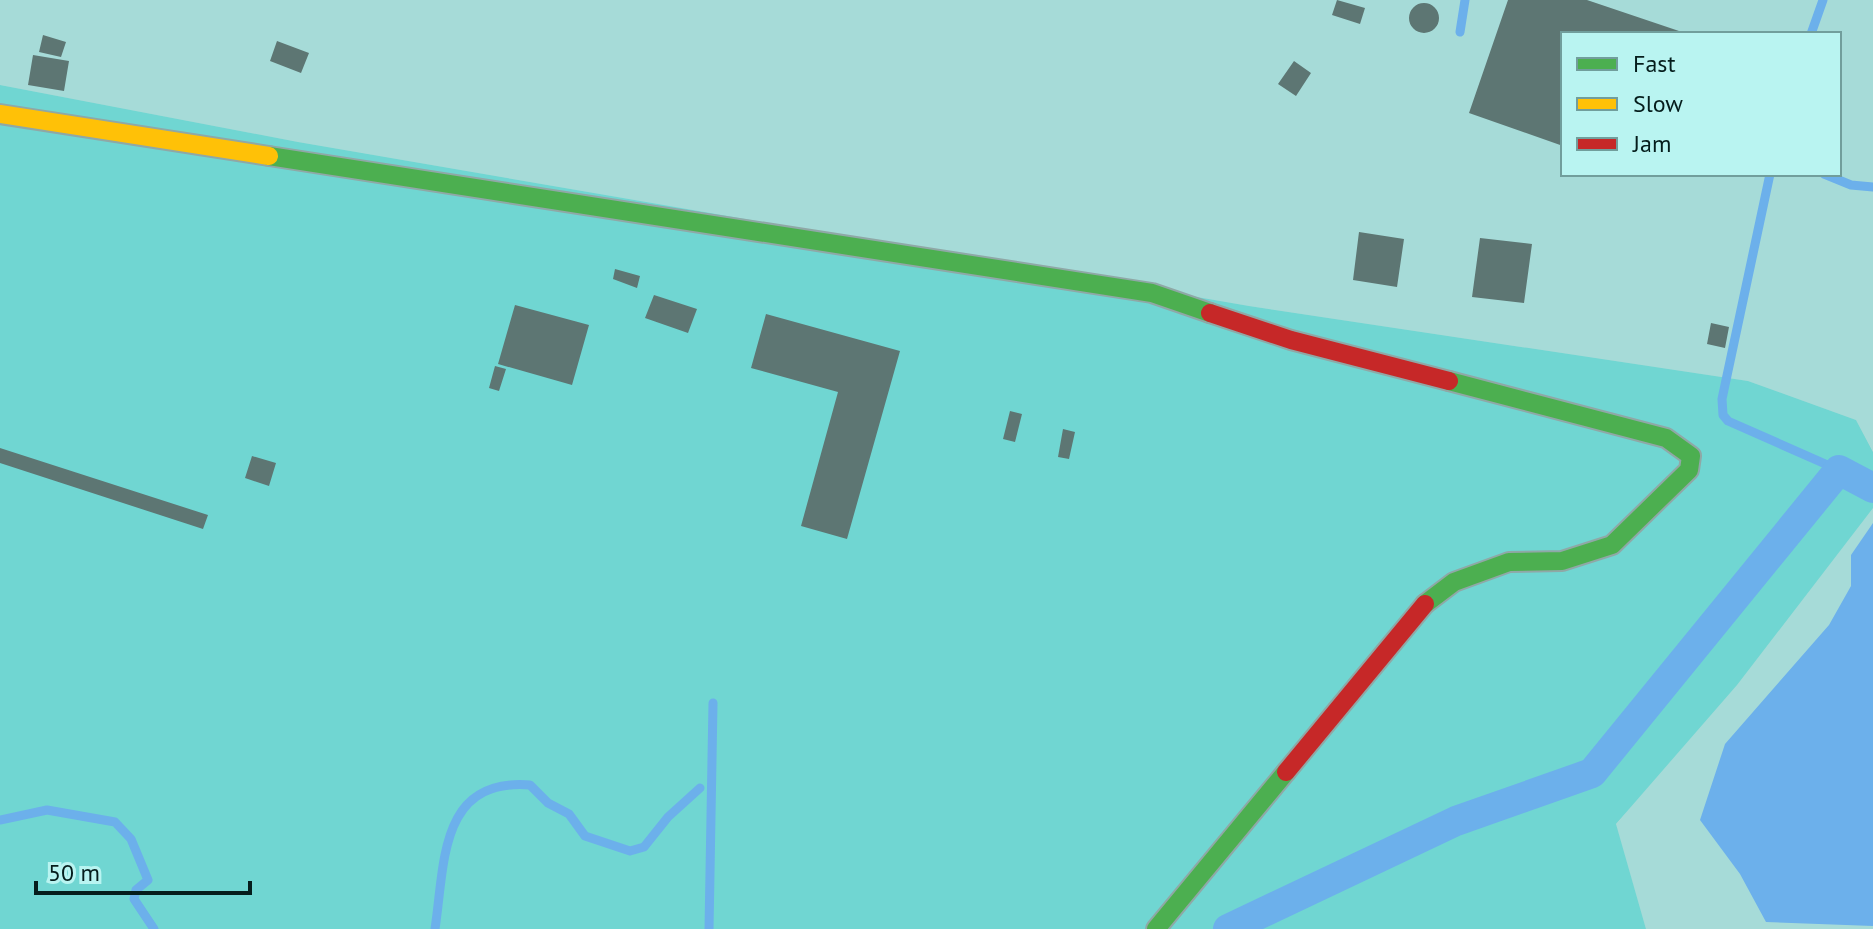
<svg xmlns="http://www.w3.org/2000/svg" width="1873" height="929" font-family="'PT Sans',sans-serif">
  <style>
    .built { fill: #a6dbd8; fill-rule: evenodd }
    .green { fill: #70d6d2 }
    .water { fill: #6cb0eb }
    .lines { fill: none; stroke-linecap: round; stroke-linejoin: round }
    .stream { stroke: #6cb0eb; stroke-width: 9 }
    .canal { stroke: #6cb0eb; stroke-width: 30 }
    .building { fill: #5d7673 }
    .fast-casing { stroke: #8fa8a6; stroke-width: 22 }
    .slow-casing { stroke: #8fa8a6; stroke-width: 22 }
    .jam-casing { stroke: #8fa8a6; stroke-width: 22 }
    .fast { stroke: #4caf50; stroke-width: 18 }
    .slow { stroke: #ffc107; stroke-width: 18 }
    .jam { stroke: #c62828; stroke-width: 18 }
  </style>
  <rect width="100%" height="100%" fill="#b9dad7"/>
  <path class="built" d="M0,0H1873V451L1856,420L1748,381L1249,306L298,142L0,85ZM1563,34H1839V174H1563Z
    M1873,504V929H1646L1616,825Z"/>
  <path class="green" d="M0,85L298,142L1249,306L1748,381L1856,420L1873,452V508L1737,685L1616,824L1646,929H0Z"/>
  <path class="water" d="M1873,523V926L1766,922L1740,874L1700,820L1725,744L1829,625L1851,586V555Z"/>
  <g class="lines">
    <path class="stream" d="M1460,32L1465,0
      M1811,34L1823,0
      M1770,174L1722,399L1723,415L1728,421L1839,470
      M1824,174L1851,185L1873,187
      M0,820L47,810L115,822L131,839L148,880L136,890L134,899L154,929
      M435,929C445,863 439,778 530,785L548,803L569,814L585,836L630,851L644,847L668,817L700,788
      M709,929L713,703"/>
    <path class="canal" d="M1228,929L1456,821L1592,773L1839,470L1873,488"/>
  </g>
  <path class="building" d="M1337,0L1365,8L1360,24L1332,15Z
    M1508,0H1587L1679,31L1563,34V146L1469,113Z
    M1409 18a15 15 0 1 1 30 0a15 15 0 1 1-30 0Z
    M43,35L66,42L61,57L39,52Z
    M277,41L309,53L301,73L270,61Z
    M33,55L69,61L64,91L28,85Z
    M1294,61L1311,73L1296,96L1278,84Z
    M1359,232L1404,239L1397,287L1353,280Z
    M1480,238L1532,244L1524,303L1472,297Z
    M615,269L640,276L637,288L613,279Z
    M654,295L697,309L688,333L645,318Z
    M515,305L589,325L572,385L498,364Z
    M766,314L900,351L847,539L801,526L838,392L751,368Z
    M1711,323L1729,327L1725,348L1707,344Z
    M495,366L506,369L499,391L489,388Z
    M1010,411L1022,414L1015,442L1003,439Z
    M1063,429L1075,432L1069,459L1058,457Z
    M0,448L208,515L203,529L0,463Z
    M252,456L276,463L269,486L245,478Z"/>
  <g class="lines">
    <defs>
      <path id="fast" d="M269,156L1152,293L1210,313
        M1425,604L1454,582L1509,562L1562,561L1612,545L1689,470L1691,456L1666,438L1449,381
        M1156,929L1286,772"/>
      <path id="slow" d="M0,114L269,156"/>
      <path id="jam" d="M1210,313L1291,340L1449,381
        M1286,772L1425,604"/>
    </defs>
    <use href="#fast" class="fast-casing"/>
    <use href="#slow" class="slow-casing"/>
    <use href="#jam" class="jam-casing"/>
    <use href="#fast" class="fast"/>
    <use href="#slow" class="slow"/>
    <use href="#jam" class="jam"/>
  </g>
  <rect x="1561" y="32" width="280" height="144" fill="#b9f4f1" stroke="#719e9c" stroke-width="2"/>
  <rect x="1577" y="58" width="40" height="12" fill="#4caf50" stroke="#719e9c" stroke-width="2"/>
  <text x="1633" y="72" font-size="24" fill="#051d1c">Fast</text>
  <rect x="1577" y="98" width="40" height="12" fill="#ffc107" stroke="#719e9c" stroke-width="2"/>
  <text x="1633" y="112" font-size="24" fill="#051d1c">Slow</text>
  <rect x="1577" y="138" width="40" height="12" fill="#c62828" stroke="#719e9c" stroke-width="2"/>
  <text x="1633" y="152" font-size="24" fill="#051d1c">Jam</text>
  <path d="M36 881v12h214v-12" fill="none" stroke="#051d1c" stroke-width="4"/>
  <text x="48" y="881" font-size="24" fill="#051d1c" stroke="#b9f4f1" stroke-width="6" paint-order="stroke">50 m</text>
</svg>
